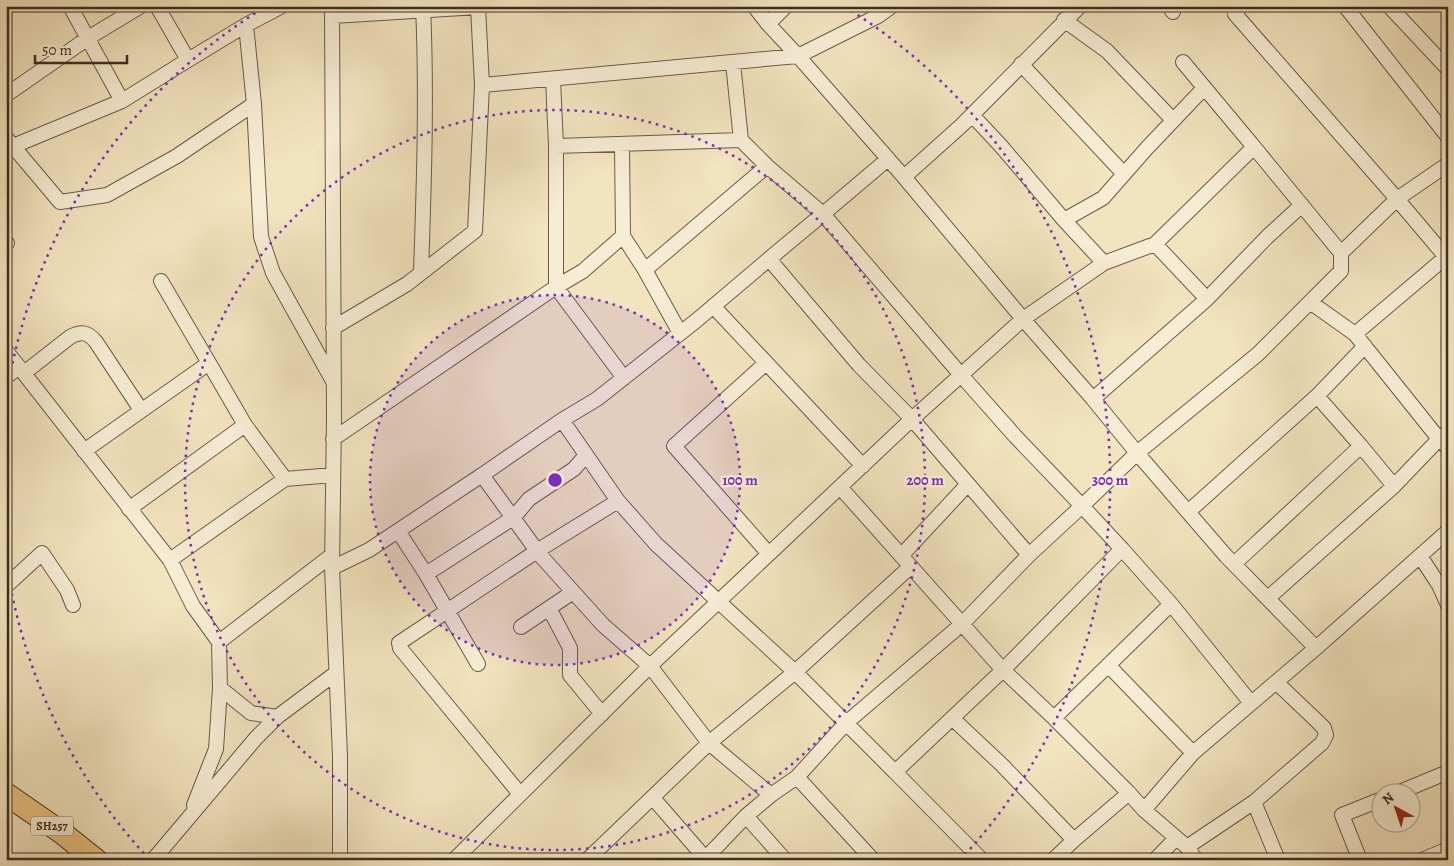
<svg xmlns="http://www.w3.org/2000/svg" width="1454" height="866" font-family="Alegreya,serif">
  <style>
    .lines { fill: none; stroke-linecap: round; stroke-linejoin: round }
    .street-casing { stroke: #6a5c48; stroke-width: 16 }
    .primary-casing { stroke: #3c2e21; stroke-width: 24 }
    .street { stroke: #f7edd5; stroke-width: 14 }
    .primary { stroke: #e9c280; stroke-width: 22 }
    .ring { fill: none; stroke: #7b2cbf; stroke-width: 2.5; stroke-dasharray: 2.5 5 }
    .labels { text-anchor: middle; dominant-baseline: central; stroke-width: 4.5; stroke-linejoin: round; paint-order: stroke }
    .shield { fill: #f7edd5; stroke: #746757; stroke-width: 1 }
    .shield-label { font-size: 12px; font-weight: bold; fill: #3c2e21 }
    .centre { fill: #7b2cbf; stroke: #f7edd5; stroke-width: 2.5 }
    .ring-label { font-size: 15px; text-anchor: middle; font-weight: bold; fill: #7b2cbf; stroke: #f7edd5; stroke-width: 4.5; stroke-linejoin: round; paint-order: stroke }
  </style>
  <rect width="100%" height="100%" fill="#f2e4bf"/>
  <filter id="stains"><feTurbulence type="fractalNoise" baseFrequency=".004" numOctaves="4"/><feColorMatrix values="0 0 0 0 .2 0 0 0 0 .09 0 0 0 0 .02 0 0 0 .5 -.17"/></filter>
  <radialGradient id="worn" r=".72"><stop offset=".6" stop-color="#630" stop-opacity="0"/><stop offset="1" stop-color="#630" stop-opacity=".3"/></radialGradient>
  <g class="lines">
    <defs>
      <path id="street" d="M70,6L122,101
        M157,6L188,60
        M332,6L334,417L332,568L340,756V860
        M754,6L768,24
        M786,6L768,24L798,56L878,16L892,6
        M1169,6L1173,12
        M1241,6L1235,14L1397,199L1341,253
        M1345,6L1448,137
        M1389,6L1448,69
        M333,16L478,7L482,85
        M1064,20L1107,51L1173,120
        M246,25L254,104L261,237L273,273L333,381
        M1183,62L1254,147
        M733,63L741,140
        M1021,64L1124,174
        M553,79L556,146L741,140L767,166L823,214L888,159
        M6,95L88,38L141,6
        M972,115L1001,146L1064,220L1104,263
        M6,138L60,202L107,195L177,156L254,104
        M622,144L623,236
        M556,146V287L583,271L623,236L645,270L767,166
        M6,149L122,101L188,60L246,25L282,6
        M1064,220L1103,198L1147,148L1204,88
        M6,242L7,243
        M769,259L823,214L961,375L1023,319L1104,263L1155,244L1207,299L1093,399L1023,319L904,177L962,125L1080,6
        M645,270L680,333
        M421,273C424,184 427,95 423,6
        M1207,299L1268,236L1302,205
        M713,306L863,466
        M333,328L407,284L475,231L482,85L798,56L904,177
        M1355,334L1446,257L1397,199L1448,164
        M6,351L19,367L6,377
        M209,363L245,425L285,479
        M766,363L674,446L769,554
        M19,367L170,560L285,479L333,475
        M24,373L70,337C81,331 88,332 96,342L141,410
        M1317,396L1361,446
        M1093,399L1137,453L1082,506L1122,549L1003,670L1054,718L1129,793L1144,810L1187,847L1196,860
        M1448,432L1439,439L1448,447
        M333,439L556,287L624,378
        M84,451L209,363L161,281
        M482,475L562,420L597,399L697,320L769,259L859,365L912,419L650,666L709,743L587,860
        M618,501L656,544L795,672L895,772L1003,670L840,487
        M129,509L245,425
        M1188,512L1317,396L1365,346
        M398,531L426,574L478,664
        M901,556L968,484L912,419L961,375L1015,436L1082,506L1029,555
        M1420,556L1439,585L1448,605
        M170,560L193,606L219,642L332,555
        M1234,564L1361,446L1394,486
        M332,568L369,550L482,475L540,555L603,625L650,666L454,860
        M426,574L513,518L529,499L574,469L586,455
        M6,586L42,553L67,590L73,605
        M1268,598L1394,486L1439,439L1355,334L1310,302
        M1171,604L1251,703
        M549,608L570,648V675L602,714
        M521,627L573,592
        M1316,648L1448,531
        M1108,665L1193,753
        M1276,682L1318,722L1324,728L1326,735L1322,743L1254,802L1278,860
        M220,688L251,713L277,717
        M952,718L1001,764L1074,840L1129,793
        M1054,718L1171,604L1122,549
        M895,772L982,860
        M797,777L846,723L962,624L1029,555L968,484
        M520,794L400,648L399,643L537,551L618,501L562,420
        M1395,794L1448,772
        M771,795L797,777L873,860
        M653,798L706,859
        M194,805L216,749L220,688L219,642
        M1144,810L1193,753L1316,648L1226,556L1137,453L1258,354L1341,271V253L1254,147L1155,244
        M746,816L785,860
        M1187,847L1254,802
        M153,860L256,738L277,717L336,673
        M704,860L746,816L771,795L709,743L795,672L910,567
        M1053,860L1074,840
        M1155,860L1176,838
        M1360,860L1342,815L1382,799
        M1422,860L1448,849"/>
      <path id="primary" d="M6,794L61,832L96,860"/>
    </defs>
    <use href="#street" class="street-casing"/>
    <use href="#primary" class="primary-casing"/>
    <use href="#street" class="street"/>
    <use href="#primary" class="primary"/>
  </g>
  <circle cx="555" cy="480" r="185" fill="#7b2cbf" fill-opacity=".12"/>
  <g class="ring">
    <circle cx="555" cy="480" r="185"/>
    <circle cx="555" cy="480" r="370"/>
    <path d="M149 859A555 555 0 0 1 7 567M7 393A555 555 0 0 1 265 7M845 7A555 555 0 0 1 961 859"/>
  </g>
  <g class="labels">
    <rect class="shield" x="31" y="816.5" width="42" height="19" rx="4"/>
    <g class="shield-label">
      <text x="52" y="826">SH257</text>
    </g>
  </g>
  <circle cx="555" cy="480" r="8" class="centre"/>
  <g class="ring-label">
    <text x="740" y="485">100 m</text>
    <text x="925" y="485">200 m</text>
    <text x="1110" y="485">300 m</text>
  </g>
  <rect width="1454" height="866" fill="none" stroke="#f2e4bf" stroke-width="25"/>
  <rect x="8" y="8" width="1439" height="851" fill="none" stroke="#3c2e21" stroke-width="2.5"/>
  <rect x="12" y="12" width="1429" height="841" fill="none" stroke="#3c2e21"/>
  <g transform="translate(1396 808) rotate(320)"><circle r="24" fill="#f7edd5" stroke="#aca18d"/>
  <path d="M0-4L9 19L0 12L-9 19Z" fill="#8f2418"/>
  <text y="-8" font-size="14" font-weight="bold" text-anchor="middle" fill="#3c2e21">N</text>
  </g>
  <path d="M35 55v8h92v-8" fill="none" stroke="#3c2e21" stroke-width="2.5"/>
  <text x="42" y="55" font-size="15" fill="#3c2e21" stroke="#f7edd5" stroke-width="4" paint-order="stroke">50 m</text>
  <rect width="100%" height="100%" filter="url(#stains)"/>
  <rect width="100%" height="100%" fill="url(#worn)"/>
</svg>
